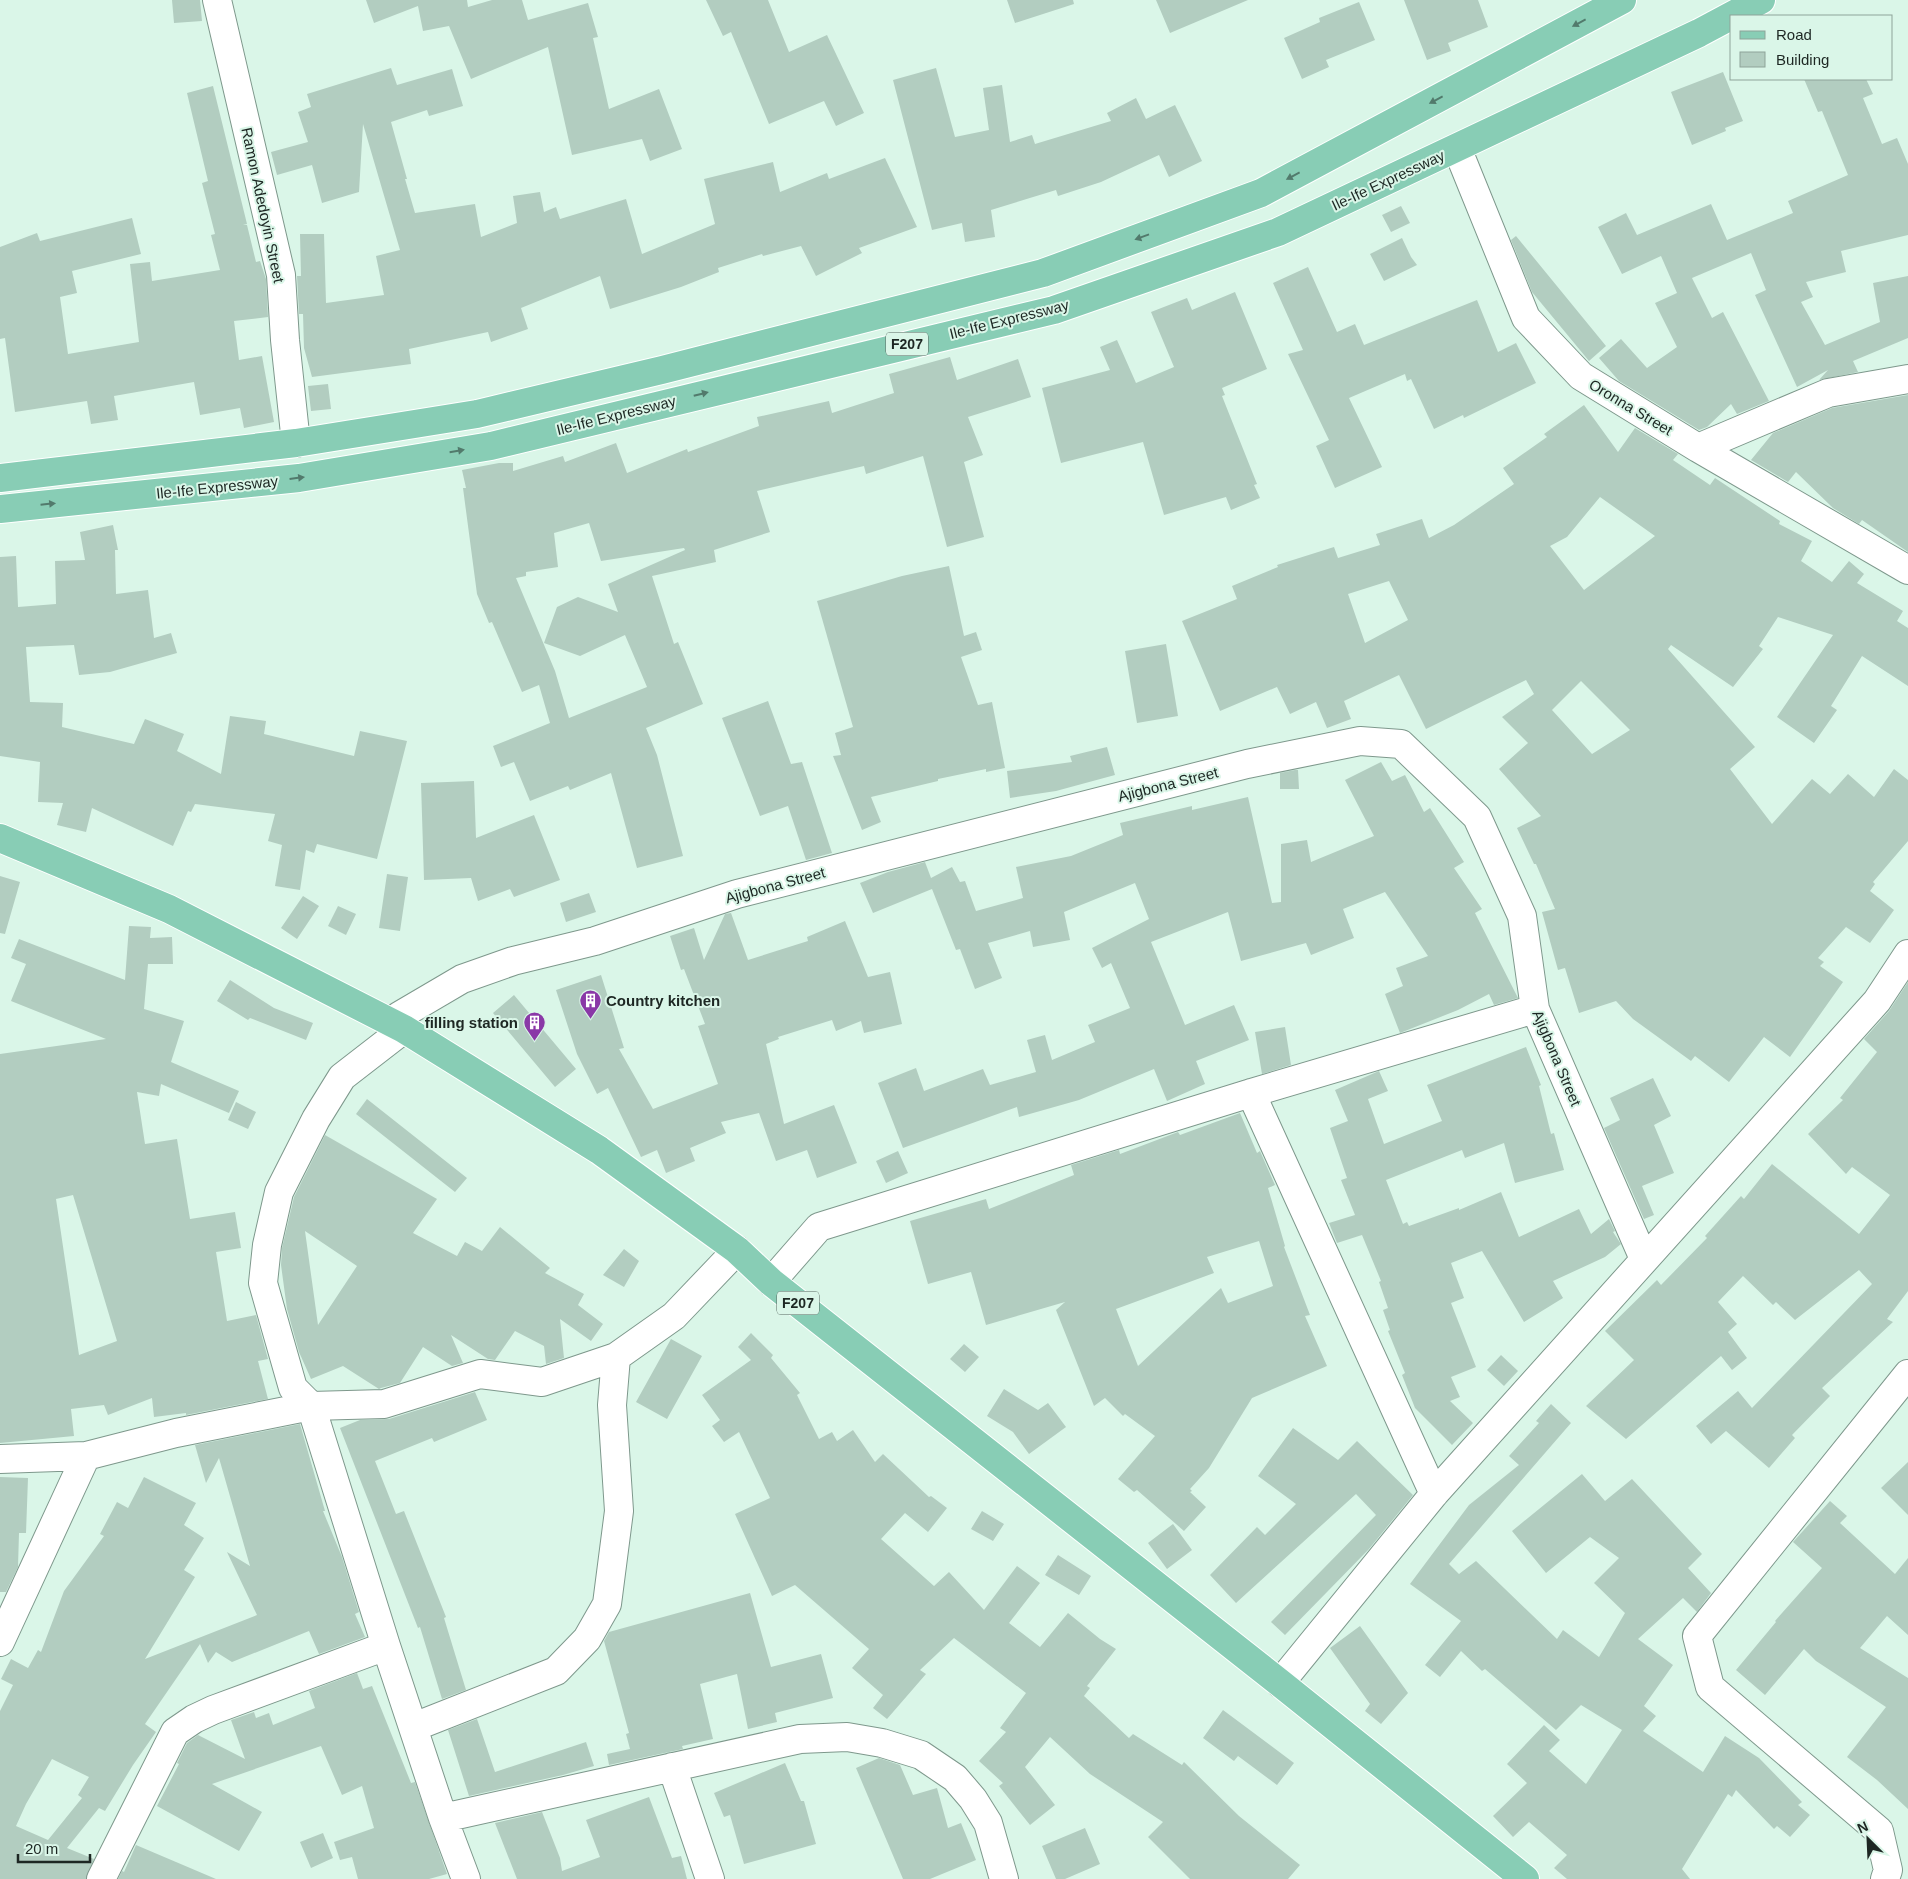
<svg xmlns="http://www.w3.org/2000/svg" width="1908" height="1879" font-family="Arial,sans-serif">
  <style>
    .building { fill: #b2cdc0; fill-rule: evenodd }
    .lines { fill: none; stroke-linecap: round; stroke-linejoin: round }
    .street-casing { stroke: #7e988c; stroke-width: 30 }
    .primary-casing { stroke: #fff; stroke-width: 30 }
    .street { stroke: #fff; stroke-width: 28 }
    .primary { stroke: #88cdb5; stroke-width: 28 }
    .oneway { fill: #527a6c }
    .labels { text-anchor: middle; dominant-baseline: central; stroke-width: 4; stroke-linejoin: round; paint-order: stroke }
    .shield { fill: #daf6e8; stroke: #56655e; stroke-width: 1 }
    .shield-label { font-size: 14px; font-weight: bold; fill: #1d2723 }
    .street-label { font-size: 15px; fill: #1d2723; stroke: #daf6e8 }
    .poi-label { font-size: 15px; font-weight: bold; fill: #1d2723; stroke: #daf6e8; text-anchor: start }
  </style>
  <rect width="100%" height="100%" fill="#daf6e8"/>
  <path class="building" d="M172,0H200L202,21L174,23Z
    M366,0H467L468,7L492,0H522L528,20L588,3L598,37L593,38L609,109L659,89L682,149L650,161L642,139L572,155L548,47L471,79L449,26L423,31L418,6L374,23Z
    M706,0H768L789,52L827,35L864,113L836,126L824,101L769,124L731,32L723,36Z
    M1007,0H1073L1074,4L1015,23Z
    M1156,0H1248L1170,33Z
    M1404,0H1478L1488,27L1448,43L1451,51L1427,60Z
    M1359,2L1375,40L1326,60L1329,67L1302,79L1284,38L1320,22L1319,18Z
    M391,68L397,85L452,69L463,106L429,116L427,110L391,122L407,179H405L415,213L475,204L481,237L517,223L513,196L540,192L544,212L556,207L560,219L626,199L642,254L715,224L704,179L773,162L780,192L827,173L829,179L885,158L917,227L859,248L862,253L816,276L801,246L763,256L762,254L718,268L719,272L681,287L610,309L600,276L521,308L528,329L491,342L488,332L409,349L411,364L312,377L304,348L303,314H299L297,276H301L300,234H324L326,303L384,295L376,256L400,250L363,124L359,192L322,203L312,165L277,175L271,152L308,142L298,112L311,107L307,94Z
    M936,68L955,137L989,130L983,88L1002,85L1010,142L1032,135L1035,144L1111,121L1107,113L1136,98L1146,119L1175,105L1202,161L1169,177L1159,155L1101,182L1058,196L1056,190L991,210L995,237L965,242L962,223L932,230L893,80Z
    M1723,72L1743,121L1725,128L1726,131L1692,145L1671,92Z
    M1804,79H1866L1873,94L1863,98L1882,144L1897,138L1908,164V235L1841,251L1846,272L1806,282L1813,297L1801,302L1825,345L1880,322L1873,283L1908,276V338L1853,361L1858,372L1819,380L1828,370L1797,387L1755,295L1766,290L1751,253L1692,278L1712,318L1723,312L1769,401L1737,414L1731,404L1707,427L1699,430L1619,381L1599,358L1621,339L1647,368L1677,347L1655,303L1677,293L1661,256L1622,274L1598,227L1626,213L1637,235L1711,204L1727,240L1793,213L1788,201L1848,175L1822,111L1818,112Z
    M213,86L247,224L243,225H247L256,262L260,261L266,279L268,317L234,321L239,360L262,356L274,422L244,428L240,408L200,415L194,382L114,396L118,420L91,424L87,401L15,412L5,338L0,339V247L37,233L40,241L132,218L141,254L72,271L77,293L60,297L68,354L139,342L130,264L150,262L152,281L220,270L211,235L215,234L202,183L208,181L187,93Z
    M1401,206L1410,223L1391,232L1382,215Z
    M1516,236L1606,346L1589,361L1532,292L1511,240Z
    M1402,238L1411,257L1417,265L1384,281L1370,254Z
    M1308,267L1337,332L1355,324L1364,345L1477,300L1498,352L1516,343L1536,383L1464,418L1463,415L1434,429L1411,379L1407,381L1405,374L1349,398L1382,467L1335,488L1316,446L1329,440L1288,354L1303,350L1273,283Z
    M1235,292L1267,369L1222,388L1225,395L1222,396L1257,484L1254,485L1260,498L1231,510L1226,497L1164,515L1143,442L1061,463L1042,388L1110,370L1100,347L1117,340L1136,383L1174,367L1151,312L1187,298L1192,310Z
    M950,357L957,380L1018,359L1031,397L968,417L983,455L964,462L984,537L947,547L923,456L866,474L864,466L757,491L770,532L714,550L716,562L652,576L674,644L678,642L703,704L646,728L657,755L683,856L637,868L611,773L570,790L568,786L530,801L514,762L501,767L493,746L550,723L539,685L522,692L492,622L489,623L477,594L463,488H466L462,470L499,463H513V471L563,456L565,462L616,443L627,473L687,449L688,452L759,426L757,417L829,401L832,413L894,393L889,374ZM589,523L601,561L684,548L685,550L608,584L618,612L578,597L557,607L544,643L580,656L625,635L647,687L569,718L555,671L516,578L526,576V572L558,567L554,533Z
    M328,384L331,409L311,411L308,386Z
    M1908,395V552L1862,520L1859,524L1833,508L1796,472L1788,482L1751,460L1773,433L1832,408Z
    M1584,405L1618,452L1635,428L1678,454L1673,460L1710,485L1715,478L1780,521L1779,524L1812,541L1801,561L1832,582L1849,561L1864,574L1857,583L1903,611L1897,621L1908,628V686L1862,656L1831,706L1837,710L1814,743L1777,717L1833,635L1778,617L1759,646L1763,649L1733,687L1671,645L1668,649L1755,747L1730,769L1772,824L1812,779L1830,794L1848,774L1874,797L1894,769L1908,780V841L1873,882L1875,884L1870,891L1894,910L1870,943L1846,927L1818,958L1824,962L1820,966L1843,982L1790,1057L1764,1037L1729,1082L1695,1056L1691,1061L1633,1019L1616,1001L1579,1013L1565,968L1558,970L1542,912L1555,909L1536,864H1534L1517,828L1541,816L1499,769L1528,743L1502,717L1534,694L1526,680L1426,729L1399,675L1344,701L1351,719L1327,728L1316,702L1290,714L1277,687L1220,711L1182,621L1237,599L1232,586L1278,567L1277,565L1334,547L1338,558L1380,545L1376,534L1422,519L1429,538L1454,525L1514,484L1503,468L1547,437L1544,434ZM1600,497L1655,536L1584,590L1550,546L1567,537ZM1389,581L1408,620L1365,643L1348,594ZM1581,681L1630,730L1592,754L1552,710Z
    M113,525L118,550H115L116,594L148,590L154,638L171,633L177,653L110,672L79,675L74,645L26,647L30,702L63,703L62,727L134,744L145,719L184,734L177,751L221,774L230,716L266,721L264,734L354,756L360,731L407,741L377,859L317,844L314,853L306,850L300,890L275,886L282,845L268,841L275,814L195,804L191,812L188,811L173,846L92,808L86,832L57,825L63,803L38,802L40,762L0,756V557L16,556L18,607L56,604L55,561L85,560L80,532Z
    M949,566L964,636L976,632L982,650L961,657L978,705L992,702L1005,768L986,772V769L938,779V781L871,797L881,822L862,830L833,756L841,755L835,733L853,727L817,601L902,576Z
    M1166,644L1178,716L1137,723L1125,651Z
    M768,701L791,764L802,762L832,853L806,860L788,806L760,816L722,718Z
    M1107,747L1115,775L1056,791L1010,798L1007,771L1072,762L1070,756Z
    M1381,762L1392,781L1405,775L1424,812L1430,808L1464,862L1454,868L1482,909L1475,913L1518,998L1494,1005L1489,994L1458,1010L1400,1033L1385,994L1403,986L1396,968L1428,956L1385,892L1343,909L1354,938L1311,955L1306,943L1241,961L1228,912L1151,942L1185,1025L1234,1005L1249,1040L1196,1061L1205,1084L1167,1101L1154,1069L1079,1100L1019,1117L1017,1107L903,1148L878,1083L916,1068L924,1091L983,1069L990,1085L1036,1072L1027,1040L1045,1035L1052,1060L1095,1042L1088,1025L1130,1008L1111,963L1102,968L1092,948L1149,919L1135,883L1064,912L1070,940L1033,947L1030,931L988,943L1002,978L975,989L960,949L956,950L932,889L873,913L860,883L888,872L925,862L931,878L952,867L960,882L965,881L976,911L1023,898L1016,867L1071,856L1123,835L1120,823L1192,806V810L1248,797L1272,903L1281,902V844L1307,840L1311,862L1374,836L1345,780Z
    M1295,770H1298L1299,789H1280V773Z
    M474,781L476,838L534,815L560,880L514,897L510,889L478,901L471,878L424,880L421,783Z
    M387,874L408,877L400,931L379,928Z
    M0,876L20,882L5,934L0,933Z
    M589,893L596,912L566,922L560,903Z
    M303,896L319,906L297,939L281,928Z
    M338,906L356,914L346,935L328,926Z
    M731,913L748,960L808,941L807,937L845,921L868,977L890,972L902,1024L864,1033L861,1021L836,1031L832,1020L778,1037L779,1039L766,1044L784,1124L834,1105L857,1163L817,1178L807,1150L776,1161L759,1113L721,1122L726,1133L690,1148L695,1161L666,1173L657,1150L641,1157L608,1088L597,1094L577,1054L556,990L601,975L624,1048L619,1049L653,1109L718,1084L698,1026L705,1024L684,969L681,970L670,936L694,928L704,960L725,914Z
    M129,926L151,927L150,938L172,937L173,964H148L144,1009L184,1021L171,1062L239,1091L229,1113L161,1084L159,1096L137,1092L145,1144L177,1139L190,1219L235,1212L241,1248L216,1252L227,1321L256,1315L268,1359L258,1361L268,1399L186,1415V1413L154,1417L152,1398L108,1415L104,1405L71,1409L74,1436L0,1443V1054L106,1039L11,1001L26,964L11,958L19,939L125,980ZM73,1195L117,1341L79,1355L56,1199Z
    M230,980L274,1008L313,1023L306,1040L250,1018L248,1020L217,1001Z
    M1908,982V1291L1887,1319L1893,1322L1822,1388L1830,1396L1792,1435L1795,1438L1769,1468L1726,1431L1711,1444L1696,1426L1738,1391L1752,1408L1872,1284L1859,1270L1795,1320L1776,1302L1773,1305L1743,1276L1718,1302L1737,1324L1728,1332L1747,1358L1732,1370L1721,1356L1626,1439L1586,1406L1634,1360L1605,1331L1657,1280L1661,1285L1707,1238L1705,1236L1741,1196L1744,1199L1772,1164L1859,1234L1890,1195L1852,1167L1846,1174L1808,1134L1843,1100L1840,1098L1877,1052L1864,1039L1889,1011Z
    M514,995L576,1069L555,1087L493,1013Z
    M1285,1027L1291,1065L1262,1074L1255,1032Z
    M1526,1047L1541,1085L1539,1086L1551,1134L1554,1133L1564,1170L1515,1183L1504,1143L1465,1158L1462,1150L1386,1180L1403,1224L1407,1222L1409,1226L1459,1208V1210L1501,1192L1519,1237L1579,1209L1591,1234L1609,1219L1615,1231L1613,1232L1621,1244L1605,1257L1553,1281L1563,1298L1524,1322L1482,1251L1451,1263L1464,1298L1451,1303L1476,1367L1451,1377L1460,1397L1450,1401L1473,1423L1452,1445L1415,1408L1402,1375L1405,1373L1388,1331L1390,1330L1383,1310L1388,1308L1379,1282L1381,1281L1362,1235L1337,1243L1329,1223L1355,1215L1341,1180L1347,1178L1330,1128L1348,1121L1335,1090L1379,1071L1388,1091L1368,1099L1384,1144L1442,1121L1427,1085Z
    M1653,1078L1671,1116L1654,1125L1674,1173L1642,1186L1654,1215L1644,1219L1604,1128L1620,1120L1610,1098Z
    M367,1099L467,1178L455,1192L356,1114Z
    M236,1102L256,1112L248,1129L228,1120Z
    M1240,1113L1257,1153L1260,1151L1275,1185L1268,1188L1285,1246L1284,1247L1310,1315L1305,1316L1327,1366L1252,1398L1209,1468L1190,1489L1192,1491L1190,1492L1206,1507L1184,1531L1137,1490L1134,1492L1118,1479L1155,1436L1125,1414L1123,1416L1105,1398L1094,1406L1056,1310L1065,1302L986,1325L971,1272L928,1284L910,1221L986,1199L989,1209L1074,1175L1071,1165L1119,1150L1120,1154L1178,1132L1180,1135ZM1259,1241L1273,1286L1228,1303L1221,1288L1138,1366L1116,1309L1214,1273L1207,1257Z
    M325,1135L437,1199L413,1233L457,1256L465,1242L482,1251L500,1227L550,1268L545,1273L584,1294L578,1305L603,1324L591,1341L560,1319L564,1358L546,1364L544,1346L515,1331L495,1360L488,1359L451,1335L463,1363L452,1366L423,1347L400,1383L381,1388L379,1389L343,1366L311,1379L299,1352L287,1309L281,1265L282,1248L294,1197ZM305,1231L357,1266L318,1325Z
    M898,1151L908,1173L886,1183L876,1161Z
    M624,1249L639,1261L624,1287L603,1275Z
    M751,1333L773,1355L771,1358L800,1393L797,1395L819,1439L832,1432L837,1441L853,1430L875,1462L883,1454L929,1497L931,1496L947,1508L928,1532L905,1513L881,1539L934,1586L949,1572L984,1610L1017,1566L1040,1583L1009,1623L1040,1647L1068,1613L1100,1639L1116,1649L1087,1686L1090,1688L1084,1696L1129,1738L1133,1734L1182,1765L1184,1762L1239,1816L1300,1865L1288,1879H1190L1148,1837L1163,1822L1090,1774L1050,1737L1025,1767L1055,1805L1030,1825L999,1786L1003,1783L979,1761L1006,1732L1000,1728L1026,1693L954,1638L920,1670L926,1674L887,1719L873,1708L883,1695L852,1668L869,1649L795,1585L772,1596L735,1514L770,1498L739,1432L724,1442L712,1426L720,1420L702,1395L751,1360L738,1347Z
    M671,1339L702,1356L667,1419L636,1402Z
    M964,1344L979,1357L965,1372L950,1359Z
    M1501,1355L1518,1371L1504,1386L1487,1370Z
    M1004,1389L1038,1410L1048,1403L1066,1427L1029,1454L1013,1432L987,1416Z
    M475,1392L487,1420L434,1442L432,1438L375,1461L396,1514L404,1511L446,1617L444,1618L466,1690L442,1699L420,1627L418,1628L340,1428L360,1420L389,1419Z
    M1551,1404L1571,1423L1449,1564L1459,1574L1476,1561L1557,1639L1563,1630L1599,1657L1625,1613L1594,1583L1619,1558L1590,1537L1546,1573L1512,1531L1582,1474L1605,1501L1632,1479L1702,1554L1688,1568L1711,1593L1697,1612L1683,1598L1638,1639L1673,1665L1644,1706L1656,1716L1643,1731L1703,1772L1725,1736L1759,1758L1802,1802L1798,1805L1810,1815L1790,1837L1777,1826L1774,1829L1736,1790L1732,1797L1728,1794L1682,1869L1690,1879H1567L1554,1868L1567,1855L1529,1822L1513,1837L1493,1816L1527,1783L1507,1764L1544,1725L1560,1740L1549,1751L1586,1784L1622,1730L1581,1705L1556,1730L1485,1669L1482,1671L1461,1651L1440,1677L1425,1665L1461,1621L1410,1584L1469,1505L1519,1465L1509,1456L1539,1423L1536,1421Z
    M300,1424L325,1511H323L342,1557L359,1612L355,1614L365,1637L319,1654L309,1631L232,1662L216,1652L208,1663L200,1644L145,1724L156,1732L133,1765L105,1811L99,1808L67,1848L94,1859L86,1879H0V1711L13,1685L1,1679L11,1659L28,1668L38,1650L41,1652L64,1591L104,1536L100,1534L117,1502L128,1508L144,1477L196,1503L184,1525L204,1538L184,1570L195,1577L145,1659L257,1615L227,1552L250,1566L219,1458L206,1483L195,1445ZM52,1759L89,1777L78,1795L82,1798L48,1840L16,1826L26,1804Z
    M1293,1428L1338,1460L1357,1441L1413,1495L1369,1549L1285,1635L1271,1622L1376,1515L1356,1494L1236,1603L1210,1575L1257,1527L1265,1535L1296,1504L1258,1476Z
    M1908,1462V1515L1881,1488Z
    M0,1477L28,1478L26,1533H19L18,1567L6,1592H0Z
    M1830,1501L1847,1516L1840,1523L1895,1574L1908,1558V1635L1887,1616L1860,1648L1908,1678V1809L1877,1780L1847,1757L1886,1707L1816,1661L1804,1649L1765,1695L1736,1670L1776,1622L1775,1621L1822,1568L1793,1542Z
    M982,1511L1004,1524L993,1541L971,1529Z
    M1173,1524L1192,1550L1167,1569L1148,1543Z
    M1058,1555L1091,1576L1079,1595L1045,1575Z
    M750,1593L771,1667L821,1654L833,1698L775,1713L777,1722L748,1729L737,1674L700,1684L713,1739L682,1746L683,1749L609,1765L607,1754L630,1749L626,1734L629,1733L604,1641L609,1632Z
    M1360,1626L1408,1693L1381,1724L1365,1711L1370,1704L1330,1648Z
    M357,1673L363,1689L372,1686L411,1783L415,1782L447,1874L429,1879H358L352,1857L340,1860L334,1842L374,1828L362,1786L342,1795L321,1746L212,1784L262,1812L239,1851L157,1806L179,1764L177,1763L187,1743L198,1735L245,1759L231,1720L254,1712L256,1718L269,1713L273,1725L315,1708L309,1691Z
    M1223,1710L1294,1763L1277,1785L1238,1756L1234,1761L1203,1738Z
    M477,1719L495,1772L586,1742L594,1766L563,1775L469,1796L448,1730Z
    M879,1758L900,1765L913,1795L937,1788L948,1828L961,1823L976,1860L930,1879H903L856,1768Z
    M785,1763L801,1801H804L816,1844L744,1864L730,1815L724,1817L714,1793Z
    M649,1797L672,1858L681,1856L687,1879H517L495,1823L542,1812L560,1858L562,1871L600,1857L586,1820Z
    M1085,1828L1100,1864L1065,1879H1056L1042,1846Z
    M323,1833L333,1858L311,1868L300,1842Z
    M136,1845L216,1879H118L122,1871L124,1872Z"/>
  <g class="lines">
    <defs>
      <path id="street" d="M217,0L281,275L285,340L296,443
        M1457,148L1526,318L1581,376L1698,448L1908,570
        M1698,448L1828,393L1908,379
        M1251,1093L1434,1494
        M771,1282L819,1227L1251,1093L1535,1009
        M0,1459L86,1456L176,1433L311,1406L384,1404L480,1374L542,1382L616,1357L674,1316L737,1250
        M0,1642L86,1456
        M1280,1683L1434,1494L1877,1001L1908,954
        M414,1727L556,1671L587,1639L607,1604L619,1511L612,1405L616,1357
        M672,1767L710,1879
        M443,1818L800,1739L847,1737L882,1743L921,1755L955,1778L973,1799L988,1823L1004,1879
        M101,1879L175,1732L194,1719L213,1710L386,1646
        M466,1879L443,1818L386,1646L311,1406L293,1388L263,1283L267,1245L279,1192L316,1119L342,1077L404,1029L399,1016L462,979L513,961L595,941L737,894L1247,764L1360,741L1401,744L1477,817L1522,916L1535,1009L1644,1259
        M1885,1879L1888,1870L1879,1831L1710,1687L1697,1636L1908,1374"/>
      <path id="primary" d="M0,478L296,443L477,414L662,370L1043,273L1261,193L1622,0
        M0,509L299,478L491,446L1054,310L1278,232L1699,33L1761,0
        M0,838L169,909L404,1029L599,1150L737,1250L771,1282L1280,1683L1525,1879"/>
    </defs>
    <use href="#street" class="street-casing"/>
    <use href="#primary" class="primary-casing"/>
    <use href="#street" class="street"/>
    <use href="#primary" class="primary"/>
  </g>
  <defs><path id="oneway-solid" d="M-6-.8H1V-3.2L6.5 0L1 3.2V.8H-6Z" transform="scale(1.25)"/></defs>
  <g class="oneway">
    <use href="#oneway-solid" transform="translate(1579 23) rotate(152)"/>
    <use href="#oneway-solid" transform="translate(1436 100) rotate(152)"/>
    <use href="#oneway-solid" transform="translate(1293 176) rotate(152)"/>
    <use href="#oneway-solid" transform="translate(1142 237) rotate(160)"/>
    <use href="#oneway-solid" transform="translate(701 394) rotate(-14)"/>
    <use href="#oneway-solid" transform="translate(457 451) rotate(-10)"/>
    <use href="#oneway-solid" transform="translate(297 478) rotate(-7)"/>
    <use href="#oneway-solid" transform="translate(48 504) rotate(-6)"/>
  </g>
  <defs>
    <symbol id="building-pin" viewBox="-11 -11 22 30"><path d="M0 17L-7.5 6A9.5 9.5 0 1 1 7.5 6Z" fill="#8a38a7" stroke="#daf6e8"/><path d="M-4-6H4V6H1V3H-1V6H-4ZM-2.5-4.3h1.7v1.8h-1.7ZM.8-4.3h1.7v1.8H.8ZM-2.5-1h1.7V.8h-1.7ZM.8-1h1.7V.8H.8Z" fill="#fff"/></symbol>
  </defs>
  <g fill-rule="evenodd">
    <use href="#building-pin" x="578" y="988" width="25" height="34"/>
    <use href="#building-pin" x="522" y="1010" width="25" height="34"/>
  </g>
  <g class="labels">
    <g class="shield">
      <rect x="886" y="332.5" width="42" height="23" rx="4"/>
      <rect x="777" y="1291.5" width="42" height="23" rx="4"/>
    </g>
    <g class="shield-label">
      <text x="907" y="344">F207</text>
      <text x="798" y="1303">F207</text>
    </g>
    <g class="street-label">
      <text transform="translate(1388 180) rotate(-25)">Ile-Ife Expressway</text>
      <text transform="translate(263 205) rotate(78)">Ramon Adedoyin Street</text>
      <text transform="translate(1009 319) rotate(-14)">Ile-Ife Expressway</text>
      <text transform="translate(1631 407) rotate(31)">Oronna Street</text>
      <text transform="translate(616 415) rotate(-14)">Ile-Ife Expressway</text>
      <text transform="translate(217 487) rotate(-6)">Ile-Ife Expressway</text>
      <text transform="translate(1168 784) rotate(-14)">Ajigbona Street</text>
      <text transform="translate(775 885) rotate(-15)">Ajigbona Street</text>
      <text transform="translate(1557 1058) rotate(67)">Ajigbona Street</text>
    </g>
    <g class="poi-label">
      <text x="606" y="1000">Country kitchen</text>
      <text x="518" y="1022" text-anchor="end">filling station</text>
    </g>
  </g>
  <rect x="1730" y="15" width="162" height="65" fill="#daf6e8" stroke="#8ea399"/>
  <rect x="1740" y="31" width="25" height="8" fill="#88cdb5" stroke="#8ea399"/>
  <text x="1776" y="40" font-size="15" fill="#1d2723">Road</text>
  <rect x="1740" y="52" width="25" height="15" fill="#b2cdc0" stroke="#8ea399"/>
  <text x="1776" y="65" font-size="15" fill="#1d2723">Building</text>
  <g transform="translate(1868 1839) rotate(336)" stroke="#daf6e8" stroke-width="4" paint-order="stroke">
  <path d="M0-4L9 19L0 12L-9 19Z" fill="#1d2723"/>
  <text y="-8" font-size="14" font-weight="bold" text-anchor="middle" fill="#1d2723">N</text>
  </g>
  <path d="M18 1854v8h72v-8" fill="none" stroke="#1d2723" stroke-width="2.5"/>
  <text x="25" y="1854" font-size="15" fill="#1d2723" stroke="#daf6e8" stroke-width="4" paint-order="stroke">20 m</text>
</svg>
